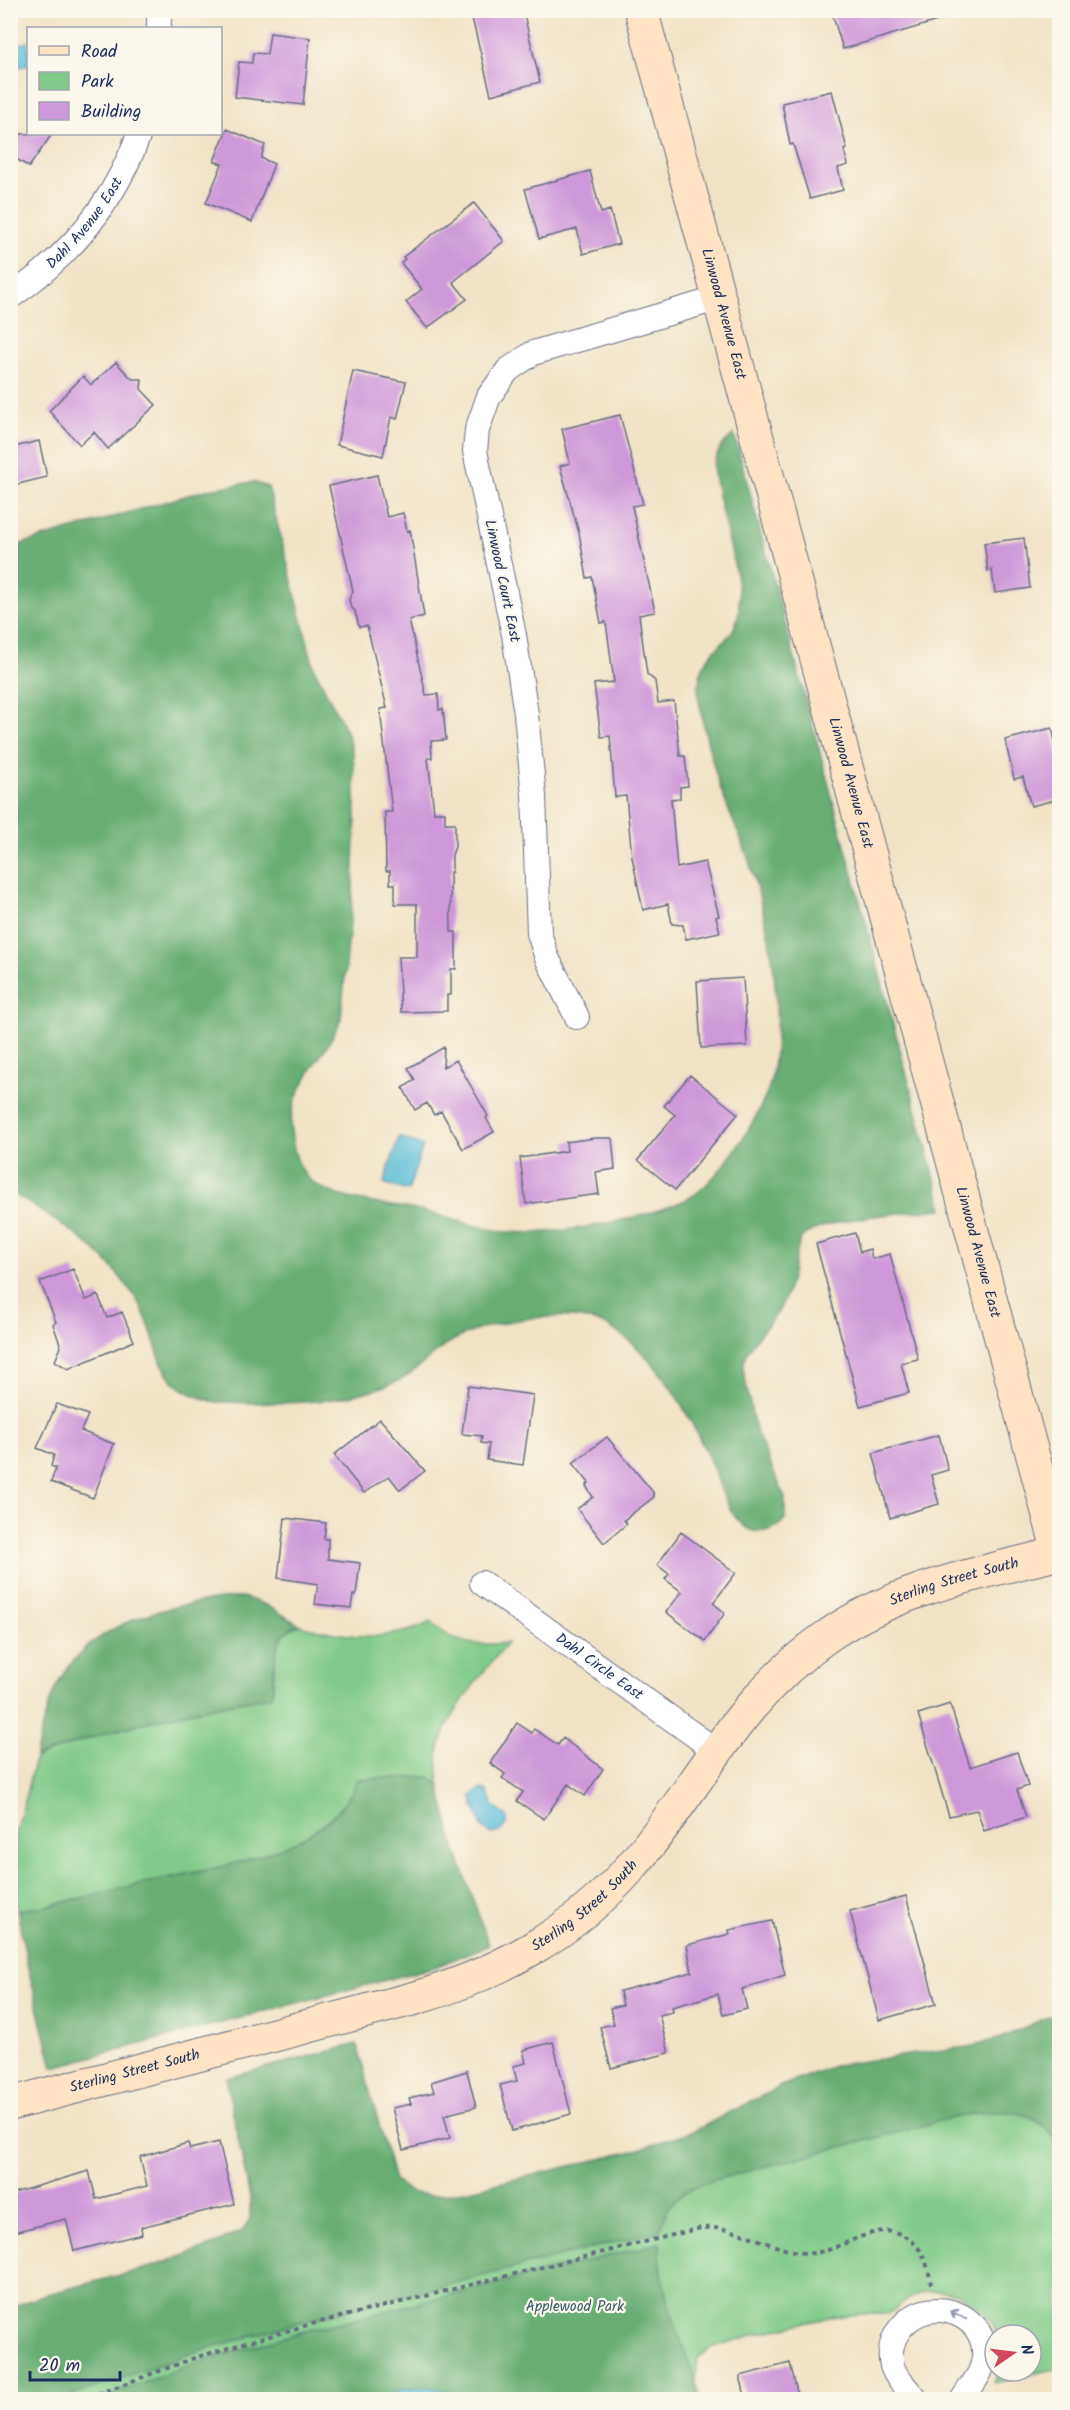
<svg xmlns="http://www.w3.org/2000/svg" width="1070" height="2410" font-family="Kalam,sans-serif">
  <style>
    .green { fill: #7fca88; stroke: #4d7c73; stroke-width: 1.5 }
    .forest { fill: #67ae74; stroke: #416e69; stroke-width: 1.5 }
    .water { fill: #59bed7; stroke: #3a769a; stroke-width: 1.5 }
    .building { fill: #cd97d9 }
    .lines { fill: none; stroke-linecap: round; stroke-linejoin: round }
    .street-casing { stroke: #666e82; stroke-width: 26 }
    .secondary-casing { stroke: #666e82; stroke-width: 35 }
    .path { stroke: #666e82; stroke-width: 4; stroke-dasharray: 4.5 4.5; stroke-linecap: butt }
    .street { stroke: #fff; stroke-width: 24 }
    .secondary { stroke: #fee4c5; stroke-width: 33 }
    .oneway { stroke: #8d97ae }
    .labels { text-anchor: middle; dominant-baseline: central; stroke-width: 4.5; stroke-linejoin: round; paint-order: stroke }
    .street-label { font-size: 15px; fill: #1b2f5e; stroke: #fbf7ec }
    .park-label { font-size: 15px; fill: #395e6b; stroke: #fbf7ec }
  </style>
  <rect width="100%" height="100%" fill="#fbf7ec"/>
  <filter id="ink" filterUnits="userSpaceOnUse"><feTurbulence type="fractalNoise" baseFrequency=".0167" numOctaves="2"/><feDisplacementMap in="SourceGraphic" scale="12" xChannelSelector="R" yChannelSelector="G"/><feConvolveMatrix kernelMatrix="1 2 1 2 8 2 1 2 1" color-interpolation-filters="sRGB"/></filter>
  <filter id="wash" filterUnits="userSpaceOnUse"><feTurbulence type="fractalNoise" baseFrequency=".008" numOctaves="4" result="noise"/><feDisplacementMap in="SourceGraphic" scale="24" xChannelSelector="R" yChannelSelector="G"/><feGaussianBlur stdDeviation="1.35" result="paint"/><feColorMatrix in="noise" values="0 0 0 0 0 0 0 0 0 0 0 0 0 0 0 0 0 1.4 0 .05"/><feComposite in="paint" operator="in"/></filter>
  <g filter="url(#wash)">
    <rect width="100%" height="100%" fill="#f1e3c6"/>
    <path class="green" d="M431,1622C454,1646 477,1646 507,1643C483,1673 444,1716 438,1755C436,1767 439,1780 441,1792L439,1785L430,1777L358,1779C332,1850 228,1865 164,1880C123,1889 83,1898 43,1907L17,1910L16,1835L35,1758C111,1727 193,1709 272,1696C275,1671 270,1631 300,1625C343,1638 390,1643 431,1622Z
      M1059,2088V2368L994,2383L999,2371H1031V2335H997C986,2300 946,2281 912,2297C904,2301 894,2313 886,2314C877,2315 868,2313 859,2314C809,2320 759,2332 711,2348L698,2358L695,2380L684,2352L661,2399L11,2400L407,2255Z"/>
    <path class="forest" d="M734,434L943,1209C912,1212 822,1217 801,1238C792,1262 793,1287 779,1310C767,1330 745,1343 743,1369L755,1429L785,1498V1519C776,1530 758,1537 745,1527C726,1512 720,1484 711,1463C689,1414 658,1354 609,1327C571,1306 491,1320 454,1340C434,1350 420,1370 400,1380C390,1385 379,1388 369,1391C320,1406 267,1403 216,1402C151,1387 165,1353 140,1305C132,1291 121,1278 110,1265C83,1235 44,1214 11,1192V547L209,489L253,482L268,487L314,668L346,731L353,753L356,815L353,890L341,1019C327,1056 288,1088 291,1129C292,1145 297,1169 310,1180C338,1203 389,1204 422,1211C451,1217 480,1230 509,1232C555,1236 648,1219 689,1198C719,1182 767,1108 772,1075C784,1003 770,924 747,855C740,836 731,817 724,798C712,765 704,730 698,695C698,645 732,649 738,616C745,581 716,505 713,465L721,446Z
      M243,1597L266,1605L300,1625C270,1631 275,1671 272,1696C193,1709 111,1727 35,1758C40,1735 45,1713 54,1691C87,1619 172,1603 243,1597Z
      M430,1777L439,1785L453,1842L489,1945L435,1967L53,2067L28,1968L17,1910L43,1907C83,1898 123,1888 163,1879C227,1865 332,1850 358,1779Z
      M1059,2012V2144C1048,2128 1036,2116 1016,2113C979,2107 935,2123 899,2132C834,2149 769,2165 704,2183C679,2193 666,2203 660,2231L303,2321L195,2352L63,2399H11V2307L48,2294L151,2267L211,2246L242,2231L250,2219V2198L226,2078L357,2044L394,2180L410,2192L431,2196L470,2190L633,2151L696,2130L781,2086L836,2065L973,2046L1001,2038Z
      M660,2243C659,2302 686,2345 701,2399L480,2400L428,2387L401,2390L382,2400H98L198,2362L305,2331Z"/>
    <path class="water" d="M28,42V65L11,69V47Z
      M399,1137L423,1146L408,1191L384,1183Z
      M481,1789L486,1790L493,1805L507,1817V1823L500,1832L491,1834L482,1827L471,1796Z
      M428,2387L480,2399H382L401,2390Z"/>
    <g id="blocks">
      <path class="building" d="M470,10H523L540,82L491,95Z
        M831,10H950L951,17L843,49Z
        M270,33L310,38L303,105L235,97L239,62L252,63L253,53L267,54Z
        M832,91L847,149L844,150L848,165L838,168L843,190L810,199L793,144L790,145L782,103Z
        M227,129L265,145L261,158L274,164L252,222L206,203L222,164L214,161Z
        M10,134H52L29,167L10,155Z
        M590,171L601,213L610,210L619,244L583,254L577,229L539,239L525,189Z
        M474,203L504,241L453,282L467,299L427,328L406,302L422,289L401,263L405,259L403,257Z
        M116,362L132,379H142L141,389L156,405L108,449L94,432L80,445L49,411L83,376L91,385Z
        M353,371L406,382L397,419L391,417L383,456L337,445Z
        M620,415L643,504L632,506L655,612L639,615L647,674L655,681L658,703L674,701L680,756H685L688,786L680,787V798L671,799L677,868L705,862L719,916L716,917L720,932L686,939L683,925L672,924L668,904L643,910L632,857L626,796L615,797L610,736L601,737L594,684L614,682L606,622L601,623L592,577L587,578L579,533L560,466L570,463L562,429Z
        M39,441L47,477L10,486V448Z
        M377,475L387,517L403,513L407,531L410,530L424,616L409,620L426,695L438,694L439,710L443,709L446,740L431,741L432,758H428L434,812H445V823H455V847L452,855V872H450L451,932H456V969H451V995H447V1011L401,1012L398,957H417V904H395V884H390V871H386L385,812H392L380,709L387,708L367,626L359,627L355,611L351,607L349,600L353,591L329,486Z
        M1024,538L1030,588L995,593L992,570L988,571L984,543Z
        M1052,728L1059,758V799L1031,806L1023,777L1014,779L1005,740Z
        M743,978L747,1046L701,1048L697,981Z
        M444,1047L443,1067L456,1060L488,1116L486,1118L494,1132L463,1149L441,1111L434,1115L427,1103L415,1110L403,1088L415,1080L408,1068Z
        M690,1075L738,1114L675,1190L638,1160L675,1115L664,1106Z
        M595,1138H612L615,1169L596,1172L599,1194L526,1204L520,1158L567,1151L566,1142Z
        M855,1233L860,1252L870,1249L872,1259L890,1254L918,1359L901,1363L909,1393L860,1406L816,1244Z
        M73,1269L86,1300L98,1295L107,1318L122,1312L134,1341L68,1369L55,1361L61,1347L53,1324L56,1322L40,1282Z
        M468,1386L533,1395L523,1465L487,1460L489,1444L481,1443L482,1436L462,1434Z
        M57,1404L88,1415L81,1431L114,1444L93,1498L51,1482L56,1468L51,1466L54,1455L37,1448Z
        M380,1419L425,1471L400,1490L389,1476L364,1493L334,1455Z
        M939,1435L948,1470L931,1475L939,1504L890,1518L873,1453Z
        M607,1437L653,1492L654,1497L624,1520L627,1524L604,1543L577,1509L593,1497L586,1486L589,1483L573,1463Z
        M285,1518L326,1523L324,1539H328V1559L360,1563L356,1595H353L351,1608L315,1604L318,1584L278,1578Z
        M681,1532L736,1573L713,1603L725,1613L705,1641L666,1612L682,1592L665,1579L669,1574L657,1565Z
        M950,1704L970,1767L1017,1752L1028,1786L1017,1790L1026,1817L984,1831L977,1810L949,1816L918,1714Z
        M517,1723L532,1733L534,1729L558,1745L563,1738L603,1769L585,1796L568,1784L544,1819L517,1801L523,1792L502,1778L505,1774L490,1763Z
        M906,1896L936,2004L879,2020L850,1911Z
        M772,1921L785,1975L742,1989L747,2009L723,2015L718,1994L672,2007L673,2012L659,2015L669,2053L611,2068L600,2027L614,2024L610,2008L623,2005L620,1991L692,1972L687,1945L730,1934L729,1930Z
        M553,2042L571,2114L512,2131L500,2085L517,2081L513,2066L526,2063L523,2050Z
        M467,2071L476,2107L444,2115L450,2138L403,2150L392,2108L411,2104L409,2098L434,2092L431,2082Z
        M219,2142L234,2204L141,2227L142,2234L74,2251L66,2219L10,2233V2194L89,2171L96,2199L147,2186L140,2157L188,2143L190,2149Z
        M790,2363L799,2400H746L740,2376Z"/>
    </g>
  </g>
  <g filter="url(#ink)">
    <use href="#blocks" fill-opacity="0" stroke="#666e82" stroke-width="1.5"/>
    <g class="lines">
      <defs>
        <g id="street">
          <path d="M159,10V28"/>
          <path id="s1" d="M10,297C70,256 115,201 139,134"/>
          <path d="M577,1017L547,958L539,933L534,796L526,714L514,635L475,451L477,430L489,396L508,370L533,353L720,298"/>
          <path id="s2" d="M482,1583L715,1750"/>
          <path d="M916,2400C908,2389 896,2379 892,2366C889,2353 892,2340 899,2330C932,2286 1002,2321 980,2372C975,2382 968,2390 962,2400"/>
        </g>
        <g id="secondary">
          <path id="s3" d="M641,10L1060,1556"/>
          <path id="s4" d="M10,2104L416,1998C499,1973 572,1934 630,1868C700,1787 734,1702 826,1637C894,1589 980,1573 1060,1553"/>
        </g>
      </defs>
      <use href="#street" class="street-casing"/>
      <use href="#secondary" class="secondary-casing"/>
      <path class="path" d="M81,2400L197,2357L304,2326L701,2228C740,2225 768,2249 804,2253C840,2257 876,2213 910,2240C925,2251 928,2267 931,2284"/>
      <use href="#street" class="street"/>
      <use href="#secondary" class="secondary"/>
    </g>
    <defs><path id="oneway-shaft" d="M-6 0H5M1.5-3L5.5 0L1.5 3" fill="none" stroke-width="1.6" stroke-linecap="round" stroke-linejoin="round" transform="scale(1.5)"/></defs>
    <use class="oneway" href="#oneway-shaft" transform="translate(958 2315) rotate(-154)"/>
  </g>
  <g class="labels">
    <g class="street-label">
      <text stroke="none"><textPath href="#s1" startOffset="106">Dahl Avenue East</textPath></text>
      <text stroke="none"><textPath href="#s3" startOffset="315">Linwood Avenue East</textPath></text>
      <text transform="translate(502 581) rotate(78)">Linwood Court East</text>
      <text stroke="none"><textPath href="#s3" startOffset="801">Linwood Avenue East</textPath></text>
      <text stroke="none"><textPath href="#s3" startOffset="1287">Linwood Avenue East</textPath></text>
      <text stroke="none"><textPath href="#s4" startOffset="1118">Sterling Street South</textPath></text>
      <text stroke="none"><textPath href="#s2" startOffset="144">Dahl Circle East</textPath></text>
      <text stroke="none"><textPath href="#s4" startOffset="614">Sterling Street South</textPath></text>
      <text stroke="none"><textPath href="#s4" startOffset="129">Sterling Street South</textPath></text>
    </g>
    <g class="park-label">
      <text x="575" y="2307">Applewood Park</text>
    </g>
  </g>
  <rect width="1070" height="2410" fill="none" stroke="#fbf7ec" stroke-width="36"/>
  <rect x="27" y="27" width="195" height="108" fill="#fbf7ec" stroke="#a1a7b3" stroke-width="1.5"/>
  <rect x="39" y="46" width="30" height="9" fill="#fee4c5" stroke="#a1a7b3" stroke-width="1.5"/>
  <text x="81" y="57" font-size="18" fill="#1b2f5e">Road</text>
  <rect x="39" y="72" width="30" height="18" fill="#7fca88" stroke="#a1a7b3" stroke-width="1.5"/>
  <text x="81" y="87" font-size="18" fill="#1b2f5e">Park</text>
  <rect x="39" y="102" width="30" height="18" fill="#cd97d9" stroke="#a1a7b3" stroke-width="1.5"/>
  <text x="81" y="117" font-size="18" fill="#1b2f5e">Building</text>
  <g transform="translate(1013 2353) rotate(76)"><circle r="28" fill="#fbf7ec" stroke="#a1a7b3" stroke-width="1.5"/>
  <path d="M0-4.5L10 22L0 15L-10 22Z" fill="#d1495b"/>
  <text y="-9" font-size="16" font-weight="bold" text-anchor="middle" fill="#1b2f5e">N</text>
  </g>
  <path d="M30 2371v9h90v-9" fill="none" stroke="#1b2f5e" stroke-width="3"/>
  <text x="39" y="2371" font-size="18" fill="#1b2f5e" stroke="#fbf7ec" stroke-width="4.5" paint-order="stroke">20 m</text>
</svg>
